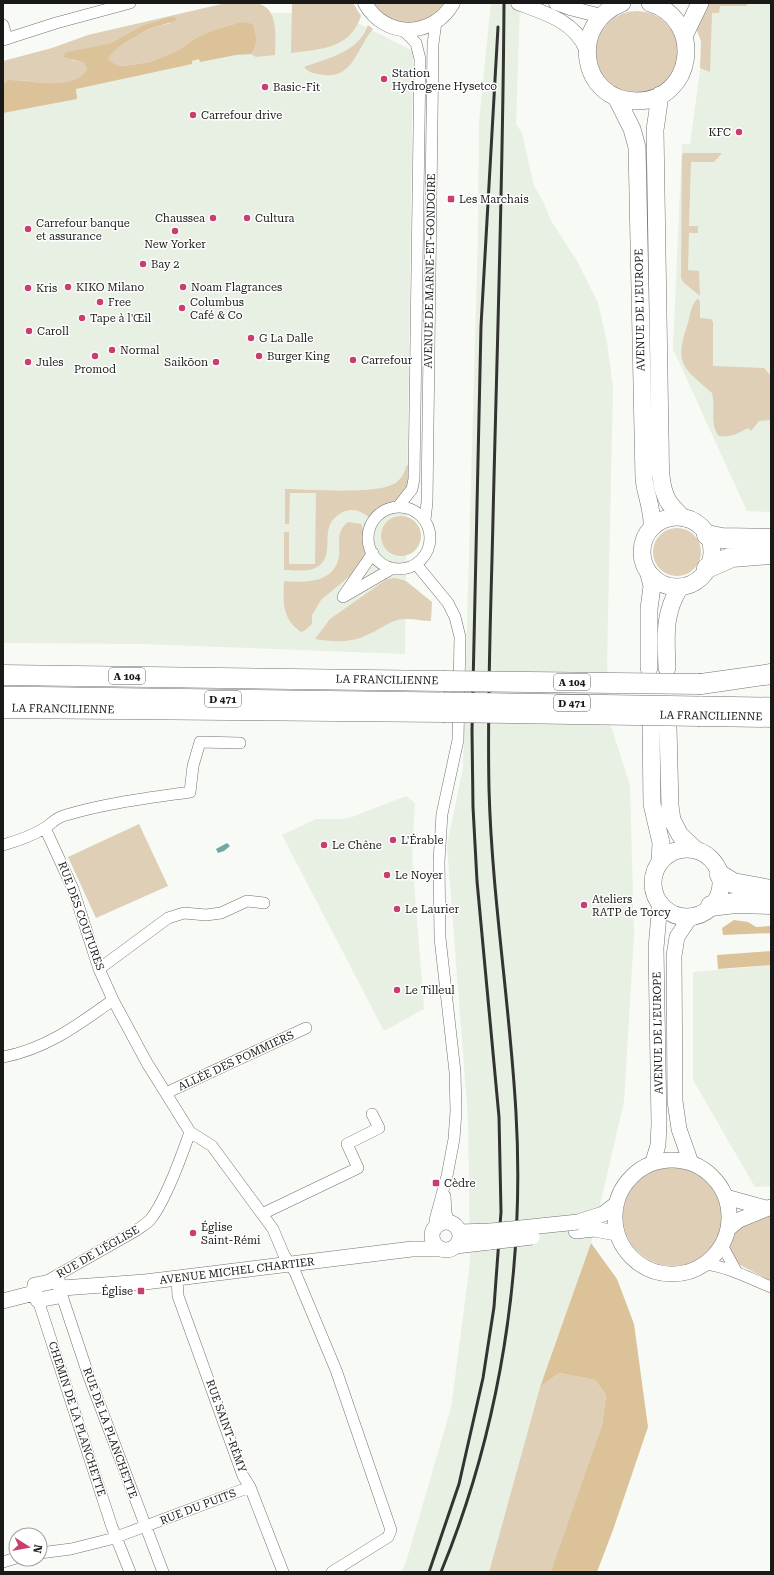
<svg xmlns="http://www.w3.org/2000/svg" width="774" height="1575" font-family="'Roboto Serif',serif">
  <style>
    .built { fill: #e8f0e4 }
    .green { fill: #decfb6 }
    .forest { fill: #dbc298 }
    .water { fill: #6fa9a2 }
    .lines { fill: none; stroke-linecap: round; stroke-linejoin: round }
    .minor-casing { stroke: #717470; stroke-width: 12 }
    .tertiary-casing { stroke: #717470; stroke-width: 15 }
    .secondary-casing { stroke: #717470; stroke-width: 16 }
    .primary-casing { stroke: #717470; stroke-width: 18 }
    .motorway-casing { stroke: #717470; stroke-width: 21 }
    .minor { stroke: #fff; stroke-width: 11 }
    .tertiary { stroke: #fff; stroke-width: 14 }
    .secondary { stroke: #fff; stroke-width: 15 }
    .primary { stroke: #fff; stroke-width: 17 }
    .motorway { stroke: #fff; stroke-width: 20 }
    .rail { stroke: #333432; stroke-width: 3 }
    .secondary-bridge-casing { stroke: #717470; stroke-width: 16; stroke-linecap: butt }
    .primary-bridge-casing { stroke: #717470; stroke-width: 18; stroke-linecap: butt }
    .motorway-bridge-casing { stroke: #717470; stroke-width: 21; stroke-linecap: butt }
    .secondary-bridge { stroke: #fff; stroke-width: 15 }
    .primary-bridge { stroke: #fff; stroke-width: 17 }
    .motorway-bridge { stroke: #fff; stroke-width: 20 }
    .poi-dot { fill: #c93d70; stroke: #fff; stroke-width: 1.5 }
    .labels { text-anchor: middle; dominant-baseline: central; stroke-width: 3; stroke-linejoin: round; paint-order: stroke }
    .shield { fill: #fff; stroke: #5e5f5d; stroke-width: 1 }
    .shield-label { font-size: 10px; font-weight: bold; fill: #191a18 }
    .poi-label { font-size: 11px; fill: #191a18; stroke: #fff; text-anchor: start }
    .street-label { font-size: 11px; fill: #191a18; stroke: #fff }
  </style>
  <rect width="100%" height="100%" fill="#f7faf5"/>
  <path class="built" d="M491,3H520L516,124L522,133L534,186L544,203L550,219L577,261L598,303L607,342L613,387L607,665L611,726L630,785L634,935L624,1102L591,1243L540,1387L489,1572H401L406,1562L451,1408L470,1263L468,1118L447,845L463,768L478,235L479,122Z
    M689,3H771V512L747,511L673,349L682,144H690L707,19Z
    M247,13H338L413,51L405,654L142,644L3,643V64Z
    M406,796L415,803L412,856L424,1009L384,1031L282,835L316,819H342L352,817Z
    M771,965V1186L755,1187L693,1080V972Z"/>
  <path class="green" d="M226,3C236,3 245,2 255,3C280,6 275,38 275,55L256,57L251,54C259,45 256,36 253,25L241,22L211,31L196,38L179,50L151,62L123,66L116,65L107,59C110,50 137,34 147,30C154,26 163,25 171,23L164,19L143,25L109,44L71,60L84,63L87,69C73,93 36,80 14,80H8L3,84V61L52,48L88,35Z
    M292,3H353L361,16C350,49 321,49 291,53Z
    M373,3H444C424,29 393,31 373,3Z
    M704,3H747V6H720L719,13H712L710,72L700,68L701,41L695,26Z
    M596 52a41 41 0 1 1 82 0a41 41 0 1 1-82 0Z
    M368,25L373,29C358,46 353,79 324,75C316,74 309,73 304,67C328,58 359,52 368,25Z
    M684,153H722L714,162H691L689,226H698V233H689L688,270L699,271L700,296L683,282L681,277L682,155Z
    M698,298L700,302V318L711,319L713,322V366L764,368L771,376V420L759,421L751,431L748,428C739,433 730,438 719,436C709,424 716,408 712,393C682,367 674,364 688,323C691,313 690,306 698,298Z
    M407,465H409C409,471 410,478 409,484C404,503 381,503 370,518C361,511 352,507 341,513C317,527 336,551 320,565C311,573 295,570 284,570V532H289V564H315L316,493H290L289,524H285V489C308,489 383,496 398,481C403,477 405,470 407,465Z
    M381 536a20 20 0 1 1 40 0a20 20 0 1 1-40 0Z
    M348,522L361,524L364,532L363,538L366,553L364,558L351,575L321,600L312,615V624L304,631L301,632C282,619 283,602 284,581C305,583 335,583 339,556C340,542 336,531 348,522Z
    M653 552a24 24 0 1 1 48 0a24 24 0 1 1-48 0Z
    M395,578L406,581L432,602L431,621C420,621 408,617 397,620C387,623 377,631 367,635C351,643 332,642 315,639L330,619L387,579Z
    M139,824L168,886L96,918L68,857Z
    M623 1216a50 50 0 1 1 100 0a50 50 0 1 1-100 0Z
    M771,1215V1281L736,1263L729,1250C735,1223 748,1224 771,1215Z
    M559,1373L595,1380L606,1395L602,1425L554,1566L551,1572H489L540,1387Z"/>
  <path class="forest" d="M170,17L176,18V20C167,25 156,25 147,30C137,35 110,50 108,59L116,65L123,66L151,62L179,50L196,38L211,31L241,22L253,24C256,36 259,44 251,54L236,55L200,62L199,59L192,61V64L76,89L77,99L3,113V84L8,80C30,79 74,93 87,69L84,63L64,57V55L67,52L109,44L143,25Z
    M734,920L748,922L756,927L771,926V933L723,935L722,928Z
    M771,951V965L718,969L717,955Z
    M591,1243L617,1279L634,1324L648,1427L613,1530L597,1572H551L602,1425L606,1395L595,1380L559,1373L540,1387Z"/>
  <path class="water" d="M227,843L230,846L224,851L218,853L216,849Z"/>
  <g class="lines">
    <defs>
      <path id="minor" d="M3,25L7,39
        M3,40L56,23L130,3
        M398,507L412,489L414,479L420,59L416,43L403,30
        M368 538a31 31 0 1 1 62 0a31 31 0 1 1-62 0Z
        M425,520L427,502L433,44L436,22
        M416,564L448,603L455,617L460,637L458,740L442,814L439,861L440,938L455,1072L456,1111L454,1139L447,1176L435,1220L436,1226
        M344,595L373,553
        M343,597L393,568
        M45,828L73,889L99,969L113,1000L147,1063L190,1132L212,1146L273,1229L284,1255L295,1272L336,1370L391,1530L388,1537L332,1572
        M3,845C17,841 30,837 43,829C51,825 54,818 66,815C106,803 148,798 190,792L193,766L200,742L240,743
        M99,969L168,918L184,913L206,915L221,913L247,901L264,903
        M3,1057C46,1049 78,1025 113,1000
        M166,1093L306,1028
        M445,1196L446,1213L449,1223
        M262,1214L358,1168L347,1144L379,1128L372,1114
        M722,1245L736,1271
        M705,1264C729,1267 749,1278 771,1287
        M177,1278L178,1296L243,1476L250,1487L283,1572
        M47,1281L137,1230C141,1227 146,1224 150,1220C165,1202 182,1155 190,1132
        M61,1293L88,1374L163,1572
        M38,1300L112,1527L130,1572
        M40,1553L71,1549L111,1539L250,1487
        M3,1562L16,1558"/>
      <path id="tertiary" d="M365,3C385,39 433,38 453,3
        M518,3C545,13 574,21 586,49
        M556,3L570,8L601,16"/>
      <path id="secondary" d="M691,916L677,937L674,956L675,1101L679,1129L691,1163
        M615 1217a57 57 0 1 1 114 0a57 57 0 1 1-114 0Z
        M653,1162L658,1145L659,1124L656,948L660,903
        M726,1197L766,1208
        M578,1222L603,1214L615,1205
        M432 1236a14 14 0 1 1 28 0a14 14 0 1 1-28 0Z
        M728,1229L739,1220L771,1207
        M576,1231L594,1229L616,1233
        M459,1232L491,1231
        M456,1246L490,1242
        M56,1281L62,1288L59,1296L38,1300L34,1293L35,1285Z
        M62,1288L145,1282L412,1249H440
        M3,1301L34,1293"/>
      <path id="primary" d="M622,3C569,23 579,101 637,101C694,101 705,20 650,3
        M684,36L700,3
        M660,95L655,130L660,437C661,458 658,483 668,501C672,507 678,513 683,518
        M616,97L632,129L637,147L644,479C646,496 653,510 652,527
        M642 552a35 35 0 1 1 70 0a35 35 0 1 1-70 0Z
        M649,668V609L652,586L649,574
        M667,668C666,637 663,614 680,587
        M3,695L443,701
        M700,705L771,706
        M651,726L652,804L661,843L660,862
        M668,727L670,806L672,820L680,835L696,850
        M653 883a34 34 0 1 1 68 0a34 34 0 1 1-68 0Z"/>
      <path id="motorway" d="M707,535L722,538L771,539
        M707,568L732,557L771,554
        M3,675L443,681
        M701,684L771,674
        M3,708L443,712
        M700,716L771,717
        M720,875L733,883L771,890
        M711,906L735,903L771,904"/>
    </defs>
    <use href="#minor" class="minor-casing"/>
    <use href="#tertiary" class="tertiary-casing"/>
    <use href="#secondary" class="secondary-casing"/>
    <use href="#primary" class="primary-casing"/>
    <use href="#motorway" class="motorway-casing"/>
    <use href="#minor" class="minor"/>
    <use href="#tertiary" class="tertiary"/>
    <use href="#secondary" class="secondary"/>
    <use href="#primary" class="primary"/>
    <use href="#motorway" class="motorway"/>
    <path class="rail" d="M429,1572L459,1484L483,1378L494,1307L501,1212L499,1117L477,881L473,807L472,731L481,326L498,27
      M441,1572C500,1429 525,1268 516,1113C510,1005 492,898 489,789C487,699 491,609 493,519C497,347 503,175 504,3"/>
    <defs>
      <path id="secondary-bridge" d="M491,1231L578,1222
        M490,1242L532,1237"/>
      <path id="primary-bridge" d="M443,701L700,705"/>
      <path id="motorway-bridge" d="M443,681L701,684
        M443,712L700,716"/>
    </defs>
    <use href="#secondary-bridge" class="secondary-bridge-casing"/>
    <use href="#primary-bridge" class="primary-bridge-casing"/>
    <use href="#motorway-bridge" class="motorway-bridge-casing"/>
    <use href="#secondary-bridge" class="secondary-bridge"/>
    <use href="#primary-bridge" class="primary-bridge"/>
    <use href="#motorway-bridge" class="motorway-bridge"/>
  </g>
  <g class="poi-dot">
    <circle cx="384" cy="79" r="4"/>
    <circle cx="265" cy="87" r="4"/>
    <circle cx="193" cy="115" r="4"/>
    <circle cx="739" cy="132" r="4"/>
    <rect x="447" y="195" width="8" height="8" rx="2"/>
    <circle cx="213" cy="218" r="4"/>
    <circle cx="247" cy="218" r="4"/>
    <circle cx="28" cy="229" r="4"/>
    <circle cx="175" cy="231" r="4"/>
    <circle cx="143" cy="264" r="4"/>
    <circle cx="68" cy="287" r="4"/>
    <circle cx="183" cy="287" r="4"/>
    <circle cx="28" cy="288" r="4"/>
    <circle cx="100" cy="302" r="4"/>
    <circle cx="182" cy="308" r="4"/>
    <circle cx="82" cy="318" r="4"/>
    <circle cx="29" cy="331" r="4"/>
    <circle cx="251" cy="338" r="4"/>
    <circle cx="112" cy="350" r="4"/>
    <circle cx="95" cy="356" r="4"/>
    <circle cx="259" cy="356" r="4"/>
    <circle cx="353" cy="360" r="4"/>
    <circle cx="28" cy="362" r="4"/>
    <circle cx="216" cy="362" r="4"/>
    <circle cx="393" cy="840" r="4"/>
    <circle cx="324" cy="845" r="4"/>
    <circle cx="387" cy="875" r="4"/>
    <circle cx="584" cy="905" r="4"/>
    <circle cx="397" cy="909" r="4"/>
    <circle cx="397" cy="990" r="4"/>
    <rect x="432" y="1179" width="8" height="8" rx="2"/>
    <circle cx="193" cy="1233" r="4"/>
    <rect x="137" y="1287" width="8" height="8" rx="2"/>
  </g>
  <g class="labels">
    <g class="shield">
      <rect x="109" y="668" width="36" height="16" rx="3"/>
      <rect x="554" y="674" width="36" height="16" rx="3"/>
      <rect x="205" y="691" width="36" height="16" rx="3"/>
      <rect x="554" y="695" width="36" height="16" rx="3"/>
    </g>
    <g class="shield-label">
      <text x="127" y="676">A 104</text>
      <text x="572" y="682">A 104</text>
      <text x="223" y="699">D 471</text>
      <text x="572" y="703">D 471</text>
    </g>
    <g class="poi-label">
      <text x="392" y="73">Station<tspan x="392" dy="13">Hydrogene Hysetco</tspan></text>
      <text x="273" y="87">Basic-Fit</text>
      <text x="201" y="115">Carrefour drive</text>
      <text x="731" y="132" text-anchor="end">KFC</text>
      <text x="459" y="199">Les Marchais</text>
      <text x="205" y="218" text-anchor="end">Chaussea</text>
      <text x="255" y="218">Cultura</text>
      <text x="36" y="223">Carrefour banque<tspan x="36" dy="13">et assurance</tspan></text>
      <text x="175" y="244" text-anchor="middle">New Yorker</text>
      <text x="151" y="264">Bay 2</text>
      <text x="76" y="287">KIKO Milano</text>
      <text x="191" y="287">Noam Flagrances</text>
      <text x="36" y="288">Kris</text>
      <text x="108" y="302">Free</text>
      <text x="190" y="302">Columbus<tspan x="190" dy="13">Café &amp; Co</tspan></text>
      <text x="90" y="318">Tape à l'Œil</text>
      <text x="37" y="331">Caroll</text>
      <text x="259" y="338">G La Dalle</text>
      <text x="120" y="350">Normal</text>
      <text x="267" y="356">Burger King</text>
      <text x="361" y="360">Carrefour</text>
      <text x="36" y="362">Jules</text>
      <text x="208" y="362" text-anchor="end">Saikōon</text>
      <text x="95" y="369" text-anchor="middle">Promod</text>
      <text x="401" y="840">L'Érable</text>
      <text x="332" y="845">Le Chêne</text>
      <text x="395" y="875">Le Noyer</text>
      <text x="592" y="899">Ateliers<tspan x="592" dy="13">RATP de Torcy</tspan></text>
      <text x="405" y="909">Le Laurier</text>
      <text x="405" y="990">Le Tilleul</text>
      <text x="444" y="1183">Cèdre</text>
      <text x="201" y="1227">Église<tspan x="201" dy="13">Saint-Rémi</tspan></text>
      <text x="133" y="1291" text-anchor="end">Église</text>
    </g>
    <g class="street-label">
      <text transform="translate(430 271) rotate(-89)">AVENUE DE MARNE-ET-GONDOIRE</text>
      <text transform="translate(640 310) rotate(-91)">AVENUE DE L'EUROPE</text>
      <text transform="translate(387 680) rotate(1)">LA FRANCILIENNE</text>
      <text transform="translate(63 709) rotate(1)">LA FRANCILIENNE</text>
      <text transform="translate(711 716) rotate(1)">LA FRANCILIENNE</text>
      <text transform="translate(81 916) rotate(70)">RUE DES COUTURES</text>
      <text transform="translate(658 1033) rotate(-91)">AVENUE DE L'EUROPE</text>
      <text transform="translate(236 1061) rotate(-25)">ALLÉE DES POMMIERS</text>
      <text transform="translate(98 1252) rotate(-30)">RUE DE L'ÉGLISE</text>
      <text transform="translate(237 1271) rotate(-7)">AVENUE MICHEL CHARTIER</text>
      <text transform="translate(77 1419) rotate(72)">CHEMIN DE LA PLANCHETTE</text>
      <text transform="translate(226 1426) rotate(70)">RUE SAINT-RÉMY</text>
      <text transform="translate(110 1433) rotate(70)">RUE DE LA PLANCHETTE</text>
      <text transform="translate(198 1507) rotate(-21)">RUE DU PUITS</text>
    </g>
  </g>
  <rect width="774" height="1575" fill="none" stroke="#191a18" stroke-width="8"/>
  <g transform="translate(28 1547) rotate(101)"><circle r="19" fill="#ffffff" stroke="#a3a3a3"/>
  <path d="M0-3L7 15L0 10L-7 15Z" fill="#c93d70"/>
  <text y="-6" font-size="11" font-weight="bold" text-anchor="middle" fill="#191a18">N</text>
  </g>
</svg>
